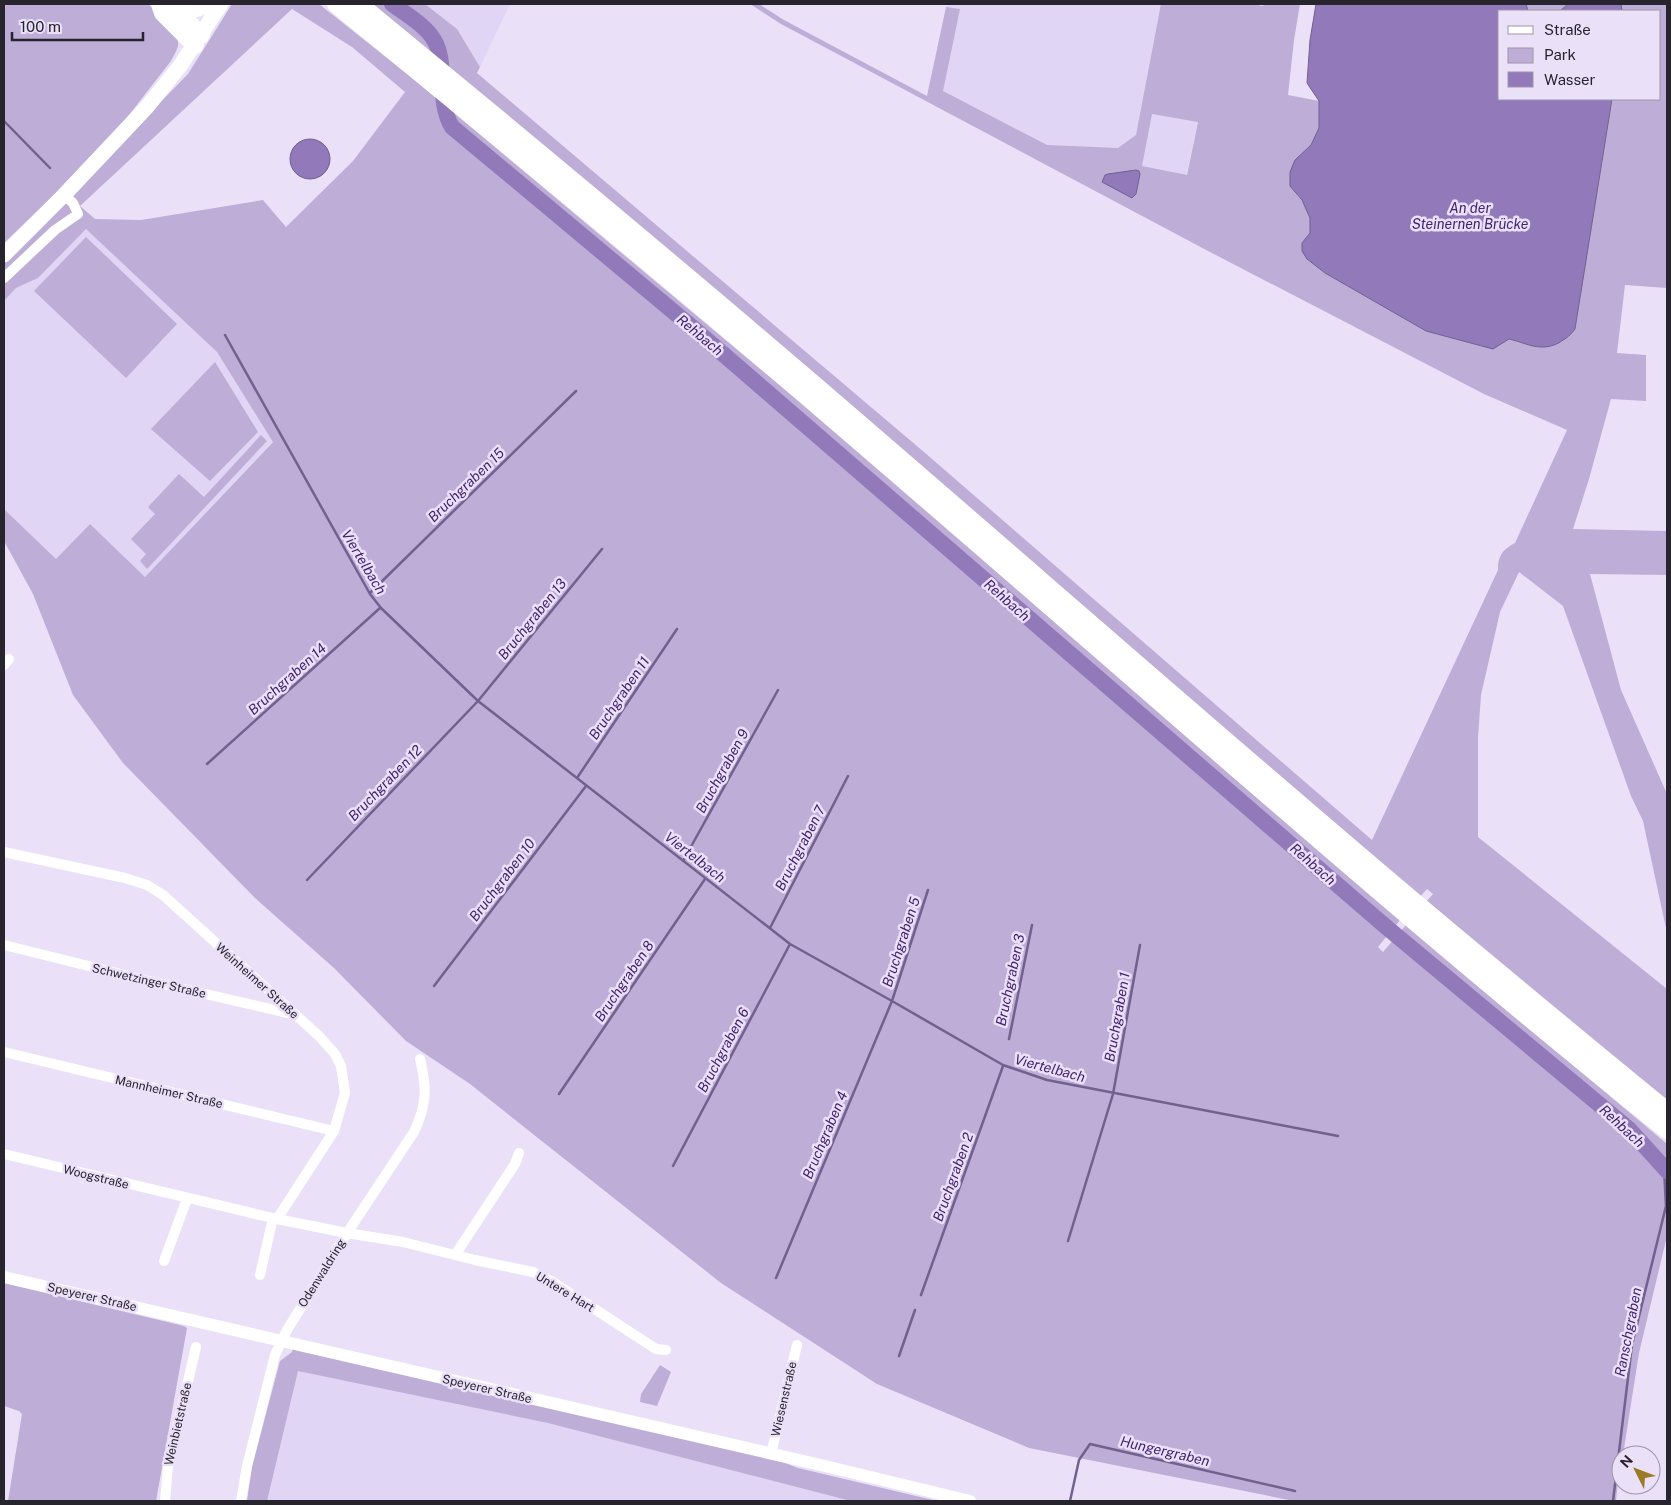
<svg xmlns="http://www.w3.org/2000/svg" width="1671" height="1505" font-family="'Public Sans',sans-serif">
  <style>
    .built { fill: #e0d5f4 }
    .green { fill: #bdadd7; fill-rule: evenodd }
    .water { fill: #9279b9; stroke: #72608f }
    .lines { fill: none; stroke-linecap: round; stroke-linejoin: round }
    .stream { stroke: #72608f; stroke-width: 2.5 }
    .river { stroke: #9279b9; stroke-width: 16 }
    .minor { stroke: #fff; stroke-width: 10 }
    .tertiary { stroke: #fff; stroke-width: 12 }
    .secondary { stroke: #fff; stroke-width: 15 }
    .trunk { stroke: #fff; stroke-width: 18 }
    .labels { text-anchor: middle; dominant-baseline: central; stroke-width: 5; stroke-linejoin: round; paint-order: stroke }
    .street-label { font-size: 12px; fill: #27242d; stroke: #eae1f9 }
    .water-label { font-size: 14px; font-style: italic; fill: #45206e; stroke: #eae1f9 }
  </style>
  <rect width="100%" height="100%" fill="#eae1f9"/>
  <path class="built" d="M425,4H510L480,67L457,29Z
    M947,4H1223L1175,227L927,96Z
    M86,228L217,352L273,441L145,577L90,524L56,559L4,509V301L16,288L38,278Z
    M280,1361L809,1478L905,1501H247L252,1467Z"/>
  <path class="green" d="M4,4H148C156,11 177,30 178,42C179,48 174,55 171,61L122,124L81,169L4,243Z
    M232,4H319L416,81L796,399L1400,920L1378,947L1383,952L1406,925L1667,1144V1236L1639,1353L1623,1455H1621L1616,1501H1294L1029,1448L877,1384L721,1283L470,1084L406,1041L334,968L255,898L123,763L73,695L33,594L4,541V509L56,559L90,524L145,577L273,442L217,352L86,229L38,278L16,288L4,301V260L69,196L188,74ZM292,9L352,47L405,92L353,161L286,227L263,200L141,220L95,219L80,206Z
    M371,4H425L457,29L480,67L477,73L924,452L1372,840L1498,570C1498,556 1502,550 1515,543L1567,430L1484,394L1210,252L781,24L750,4H759L784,20L927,96L946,7L960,9L943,91L1047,145L1118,148L1136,135L1161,4H1252L1263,6L1264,4H1300L1294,40L1288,95L1319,101V128L1311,145L1295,160L1290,186C1300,197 1315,216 1310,233C1309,236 1304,240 1302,243L1307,259L1325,273L1426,331L1509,339L1542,347L1562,342L1575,329L1612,99H1660V11H1622L1621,4H1667V288L1625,285L1617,353L1646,355V401L1611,399L1589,479L1573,529L1667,531V575L1590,574L1621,690L1667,794V933L1643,821L1631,796L1563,606L1519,572L1500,612L1481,695L1478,738V837L1667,989V1100L1427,901L1433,894L1427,889L1420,897ZM1152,114L1198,122L1187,175L1142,166Z
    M1526,4H1568L1560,11H1528Z
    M86,237L177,324L126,378L34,291Z
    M215,362L258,432L210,481L151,429Z
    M261,435L267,441L147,569L140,561L146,554L131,539L155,514L148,507L179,474L204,497Z
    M4,1283L184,1326L187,1328L156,1501H8L22,1414L19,1411L4,1406Z
    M293,1348L780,1461L798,1468L937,1501H851L548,1423L298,1371L267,1501H247L252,1467L280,1361L292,1352Z
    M660,1365L671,1372L657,1406L640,1402L641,1394Z"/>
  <path class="water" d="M1316,4H1526L1528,11H1500V99H1612L1575,329C1568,339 1554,348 1541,347C1531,347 1519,341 1509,339L1493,349L1426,331L1325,273L1307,259L1302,251V243L1310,233V218L1302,200L1290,186V172L1295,160L1311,145L1319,128V101L1307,83L1310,40Z
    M1568,4H1621L1622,11H1560Z
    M290 159a20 20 0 1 1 40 0a20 20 0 1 1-40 0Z
    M1136,170L1139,171L1140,174L1136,194L1132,198L1102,182L1105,175L1108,174Z"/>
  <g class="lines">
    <path class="stream" d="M4,121L50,168
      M225,335L370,594L381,608L478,701L790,944L892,1001L1003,1065L1047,1080L1338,1136
      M370,593L576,391
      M207,764L380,608
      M577,778L677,629
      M683,861L778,690
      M307,880L478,701L602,549
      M770,928L848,776
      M434,986L586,786
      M1009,1039L1032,925
      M559,1094L705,879
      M673,1166L790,944
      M1068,1241L1113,1094L1140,945
      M776,1278L892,1001L928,890
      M921,1295L1003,1066
      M899,1356L915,1310
      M1070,1501L1079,1460L1090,1444L1295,1491
      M1613,1501L1632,1345L1666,1206L1664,1168"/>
    <path class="river" d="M392,4C406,14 425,25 434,40C448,62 436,101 452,127L693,328L1385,926L1630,1130L1667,1171"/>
    <path class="minor" d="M4,278L55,230L78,214L73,203L64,195
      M4,665L9,659
      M4,852L125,878L147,885L163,895L319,1036L335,1054L341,1066L345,1093L334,1131L277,1219
      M4,945L145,980L292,1014
      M4,1052L334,1131
      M4,1154L277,1219L347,1233L403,1242L475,1260L533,1272L553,1282L656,1349L666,1350
      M455,1255L515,1164L519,1153
      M164,1261L187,1199
      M260,1275L273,1218
      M771,1454L797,1345
      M165,1501L168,1466L196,1347
      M241,1501L247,1466L275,1355L287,1330L347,1233L414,1132C427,1104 427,1088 420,1059"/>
    <path class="tertiary" d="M4,1277L825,1466L970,1501"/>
    <path class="secondary" d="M4,255L64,195L147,107L180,66L221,4"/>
    <path class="trunk" d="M160,4L163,13L195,45
      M336,4C514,150 692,297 867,448C1133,676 1393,911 1667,1130
      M359,4C532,146 704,289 874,436C1137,663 1397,893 1667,1111
      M174,9L201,35
      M178,12L197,8L206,4"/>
  </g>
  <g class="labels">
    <g class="street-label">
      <text transform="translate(149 981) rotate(13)">Schwetzinger Straße</text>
      <text transform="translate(257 981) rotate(42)">Weinheimer Straße</text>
      <text transform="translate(169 1092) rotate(13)">Mannheimer Straße</text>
      <text transform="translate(96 1177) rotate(14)">Woogstraße</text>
      <text transform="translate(322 1273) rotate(-58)">Odenwaldring</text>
      <text transform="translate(565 1292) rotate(31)">Untere Hart</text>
      <text transform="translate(92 1297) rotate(13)">Speyerer Straße</text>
      <text transform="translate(487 1389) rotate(13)">Speyerer Straße</text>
      <text transform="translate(784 1399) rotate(-77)">Wiesenstraße</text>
      <text transform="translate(178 1424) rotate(-77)">Weinbietstraße</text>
    </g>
    <g class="water-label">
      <text x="1470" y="208">An der<tspan x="1470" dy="16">Steinernen Brücke</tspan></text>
      <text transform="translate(700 335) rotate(40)">Rehbach</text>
      <text transform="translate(466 485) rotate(-44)">Bruchgraben 15</text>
      <text transform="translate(364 562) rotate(59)">Viertelbach</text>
      <text transform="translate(1007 600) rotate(41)">Rehbach</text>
      <text transform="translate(532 619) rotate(-51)">Bruchgraben 13</text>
      <text transform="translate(287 679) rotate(-42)">Bruchgraben 14</text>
      <text transform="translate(619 698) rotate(-56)">Bruchgraben 11</text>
      <text transform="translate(722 771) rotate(-61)">Bruchgraben 9</text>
      <text transform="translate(385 783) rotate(-46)">Bruchgraben 12</text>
      <text transform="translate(800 848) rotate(-63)">Bruchgraben 7</text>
      <text transform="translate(695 857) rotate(38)">Viertelbach</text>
      <text transform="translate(1313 864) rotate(41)">Rehbach</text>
      <text transform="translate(502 880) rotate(-53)">Bruchgraben 10</text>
      <text transform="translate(901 942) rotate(-72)">Bruchgraben 5</text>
      <text transform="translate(1010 980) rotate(-78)">Bruchgraben 3</text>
      <text transform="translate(624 981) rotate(-56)">Bruchgraben 8</text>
      <text transform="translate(1117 1017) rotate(-80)">Bruchgraben 1</text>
      <text transform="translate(723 1050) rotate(-62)">Bruchgraben 6</text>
      <text transform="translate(1050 1068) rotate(15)">Viertelbach</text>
      <text transform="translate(1622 1126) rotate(43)">Rehbach</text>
      <text transform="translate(825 1135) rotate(-67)">Bruchgraben 4</text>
      <text transform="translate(953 1177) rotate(-70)">Bruchgraben 2</text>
      <text transform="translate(1628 1332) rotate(-79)">Ranschgraben</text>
      <text transform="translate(1165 1451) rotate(13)">Hungergraben</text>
    </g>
  </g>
  <rect width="1671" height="1505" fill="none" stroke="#27242d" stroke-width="10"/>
  <rect x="1498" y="10" width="162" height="90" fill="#eae1f9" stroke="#9c95a7"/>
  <rect x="1508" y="26" width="25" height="8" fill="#ffffff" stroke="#9c95a7"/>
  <text x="1544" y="35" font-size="15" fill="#27242d">Straße</text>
  <rect x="1508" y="48" width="25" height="15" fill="#bdadd7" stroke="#9c95a7"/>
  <text x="1544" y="60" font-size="15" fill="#27242d">Park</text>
  <rect x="1508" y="72" width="25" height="15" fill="#9279b9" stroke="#9c95a7"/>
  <text x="1544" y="85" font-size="15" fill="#27242d">Wasser</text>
  <g transform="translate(1636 1470) rotate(312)"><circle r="24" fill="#eae1f9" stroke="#9c95a7"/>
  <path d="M0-4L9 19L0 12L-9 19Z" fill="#9a7a24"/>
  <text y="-8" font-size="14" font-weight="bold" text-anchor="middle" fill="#27242d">N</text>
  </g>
  <path d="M12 32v8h131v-8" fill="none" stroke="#27242d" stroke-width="2.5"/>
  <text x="20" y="32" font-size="15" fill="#27242d" stroke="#eae1f9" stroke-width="4" paint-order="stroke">100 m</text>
</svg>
